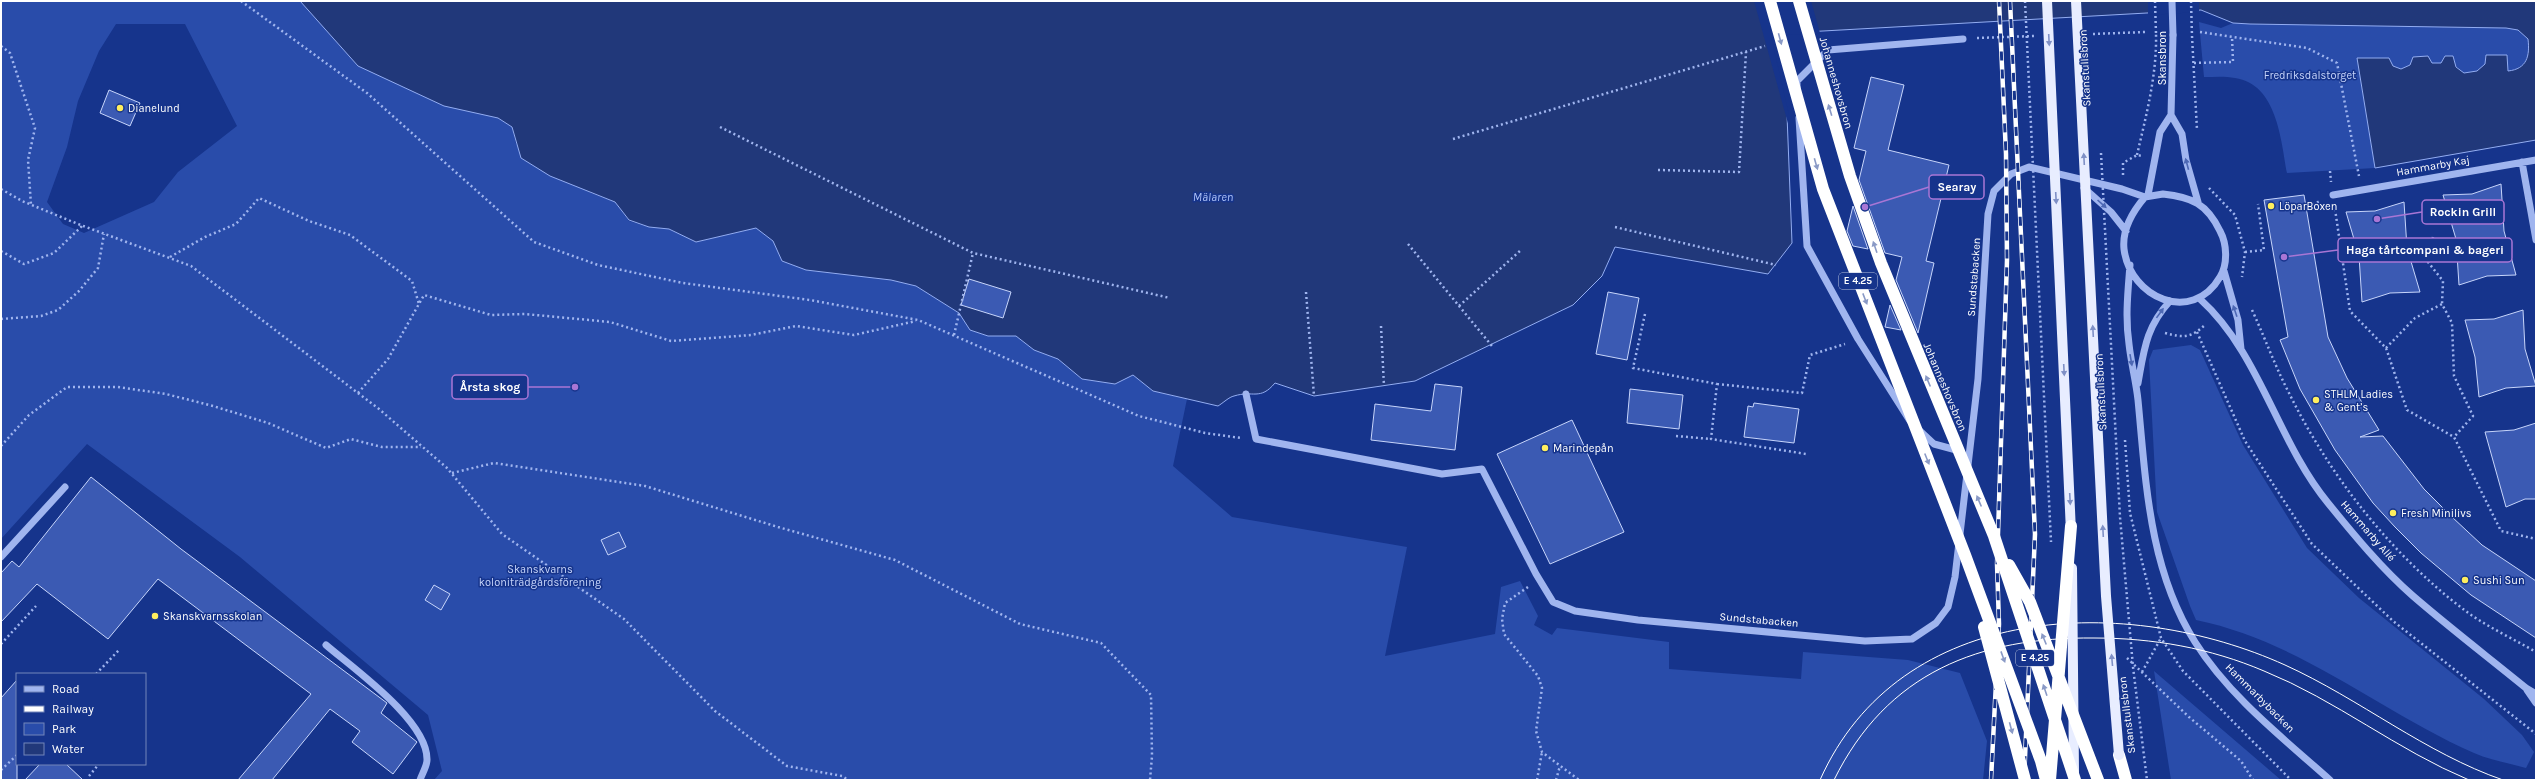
<svg xmlns="http://www.w3.org/2000/svg" width="2537" height="781" font-family="Karla,sans-serif">
  <style>
    .green { fill: #294caa; fill-rule: evenodd }
    .water { fill: #21387a; stroke: #93adf2 }
    .pier { fill: #16348c }
    .building { fill: #3b5ab3; stroke: #c7d5fb }
    .lines { fill: none; stroke-linecap: round; stroke-linejoin: round }
    .path { stroke: #a0b5ef; stroke-width: 2.5; stroke-dasharray: 2 3; stroke-linecap: butt }
    .minor { stroke: #a0b5ef; stroke-width: 7 }
    .highway { stroke: #fff; stroke-width: 12 }
    .tram { stroke: #fff; stroke-width: 1 }
    .rail-casing { stroke: #fff; stroke-width: 4.5 }
    .rail { stroke: #16348c; stroke-width: 3; stroke-dasharray: 9; stroke-linecap: butt }
    .path-bridge { stroke: #a0b5ef; stroke-width: 2.5; stroke-dasharray: 2 3; stroke-linecap: butt }
    .minor-bridge { stroke: #a0b5ef; stroke-width: 7 }
    .major-bridge { stroke: #e8edff; stroke-width: 10 }
    .highway-bridge { stroke: #fff; stroke-width: 12 }
    .oneway { fill: #8a9ac6 }
    .oneway2 { fill: #7f90c6 }
    .oneway3 { fill: #4d68b4 }
    .poi-dot { fill: #ffee5e; stroke: #16348c; stroke-width: 1.5 }
    .labels { text-anchor: middle; dominant-baseline: central; stroke-width: 3; stroke-linejoin: round; paint-order: stroke }
    .shield { fill: #16348c; stroke: #b9c2dc; stroke-width: 1 }
    .shield-label { font-size: 10px; font-weight: bold; fill: #fff }
    .street-label { font-size: 11px; fill: #fff; stroke: #16348c }
    .park-label { font-size: 11px; fill: #c7d5fb; stroke: #16348c }
    .poi-label { font-size: 11px; fill: #fff; stroke: #16348c; text-anchor: start }
    .water-label { font-size: 12px; font-style: italic; fill: #acc0f6; stroke: #16348c }
    .leader { fill: none; stroke: #a976d5; stroke-width: 1.5 }
    .callout-dot { fill: #a976d5; stroke: #16348c; stroke-width: 1.5 }
    .callout { fill: #16348c; stroke: #a976d5; stroke-width: 1.5 }
    .callout-label { font-size: 12px; text-anchor: middle; font-weight: bold; fill: #fff }
  </style>
  <rect width="100%" height="100%" fill="#16348c"/>
  <path class="green" d="M1,1H300L358,66L473,111L498,118L512,127L516,144L591,193L615,202L629,221L649,227L669,229L696,242L756,228L773,241L782,261L806,270L891,280L916,286L959,313L971,330L988,336H1016L1034,350L1058,359L1082,379L1114,384L1133,375L1153,391L1187,399L1173,466L1232,517L1407,547L1385,656L1495,634L1501,587L1520,581L1538,616L1534,625L1552,635L1557,628L1669,642V669L1801,679L1803,652L1908,660L1960,673L1987,741L1983,780H434L442,771L428,715L240,557L87,444L1,539ZM116,24H185L237,126L178,172L154,202L84,233L63,224L47,202L67,147L78,101L99,51Z
    M2199,22L2221,28L2233,23L2506,28L2518,30L2528,39C2530,56 2527,69 2508,71L2486,55L2485,64L2477,71L2464,73L2445,56L2441,63L2410,65L2401,69L2357,58L2375,168L2287,173C2281,140 2277,84 2235,78C2225,76 2214,77 2204,77Z
    M2191,345L2200,350L2243,445L2307,548L2359,598L2484,699L2522,735L2534,752L2526,768C2509,763 2490,760 2474,753C2380,711 2299,641 2196,620L2190,606L2157,512L2149,360L2153,350Z
    M2154,671L2281,780H2171Z"/>
  <path class="water" d="M300,1H2536V140L2375,168L2357,58H2389L2393,66L2401,69L2410,65L2413,57L2428,56L2432,63H2441L2445,56H2453L2456,67L2464,73L2477,71L2485,64L2486,55H2507L2508,71C2527,69 2530,56 2528,39L2518,30L2506,28L2250,24L2233,23L2201,10L1769,34L1787,115L1792,243L1768,274L1615,247L1602,276L1573,305L1415,381L1314,396L1275,383C1260,401 1253,390 1234,396C1229,397 1223,403 1218,406L1153,391L1133,375L1115,384L1082,379L1058,359L1034,350L1016,336H988L970,330L959,313L916,286L891,280L806,270L782,261L773,241L756,228L696,242L669,229L649,227L629,220L615,202L550,176L521,158L512,127L498,118L444,106L358,66Z"/>
  <path class="pier" d="M1754,1H1811L1820,33L1771,36L1789,115V127Z
    M2148,1H2199V12L2148,15Z"/>
  <path class="building" d="M1871,77L1904,85L1888,150L1949,165L1926,261L1934,263L1918,333L1896,280L1902,257L1885,253L1859,180L1866,151L1854,148Z
    M109,90L140,103L130,126L100,113Z
    M2501,184L2504,231L2516,275L2487,276L2459,285L2456,239L2443,195L2472,194Z
    M2304,195L2328,337L2347,378L2379,430L2360,437L2383,436L2424,489L2452,517L2482,545L2536,581V638L2471,595L2421,553L2395,527L2373,503L2335,450L2300,389L2280,340L2288,337L2264,200Z
    M2404,202L2407,248L2420,292L2390,293L2362,302L2359,256L2346,212L2375,211Z
    M1853,206L1868,249L1853,246L1847,231Z
    M969,279L1011,292L1003,318L961,305Z
    M1608,292L1639,298L1627,360L1596,354Z
    M1890,305L1901,330L1885,327Z
    M2523,310L2525,349L2536,386L2506,388L2479,397L2475,357L2465,320L2494,319Z
    M1435,384L1462,387L1455,450L1371,440L1375,404L1431,411Z
    M1630,389L1683,395L1679,429L1627,423Z
    M1754,403L1799,409L1794,443L1744,437L1748,406L1753,407Z
    M1572,420L1624,532L1550,564L1497,454Z
    M2536,423V499H2525L2506,507L2485,432L2514,430Z
    M91,477L181,549L387,703L381,713L417,742L393,774L352,742L360,731L330,709L272,780H238L311,694L158,579L108,639L37,584L1,622V573L12,561L19,567Z
    M619,532L626,547L608,555L601,540Z
    M434,585L450,594L441,610L425,600Z
    M17,680V780H1V698Z
    M40,764H66L83,780H25Z"/>
  <g class="lines">
    <path class="path" d="M241,1L367,93L534,242L598,265L683,283L810,300L918,320L1139,416L1205,433L1241,438
      M2200,32L2307,48L2337,63L2359,176
      M2093,34L2146,32
      M2192,36L2197,130
      M1977,38L2034,36
      M1,46L10,53L35,128L28,160L31,205
      M2194,63L2233,62L2232,37
      M720,127L973,253L1170,298
      M1453,139L1765,46
      M2137,155C2146,116 2157,75 2156,34
      M1658,170L1739,172L1746,52
      M2330,171L2331,182
      M2123,175V163L2137,155L2142,156
      M2209,188L2235,215L2245,252L2242,277
      M1,189L22,201L78,224L191,266L379,409L447,468L502,534L624,619L715,711L787,766L842,776L848,780
      M2308,207L2320,201
      M2335,209L2350,311L2386,348L2407,410L2454,437L2501,531L2536,539
      M1615,227L1776,265
      M2433,237L2428,262L2443,281L2442,304
      M1408,244L1492,346
      M1,251L24,264L54,253L82,226
      M2245,252L2264,250L2258,204
      M170,257L205,237L236,224L259,198L309,221L350,235L412,281L419,304
      M1306,292L1314,396
      M1459,306L1521,250
      M2252,310C2265,338 2275,366 2289,393C2330,476 2390,553 2463,609C2485,626 2512,638 2536,652
      M1645,314L1633,368L1717,384L1711,439L1806,454
      M1,319L41,316L58,310L79,291L98,268L104,234
      M1381,326L1384,386
      M2197,332L2245,441L2312,544L2393,621L2536,734
      M2165,333C2184,338 2191,338 2206,324
      M954,335L973,253
      M2386,348L2415,318L2442,304L2452,323L2454,376L2473,416L2454,437
      M1717,384L1802,393L1810,355L1845,344
      M358,393L388,359L424,295L491,315L525,314L610,322L671,341L751,335L796,326L854,335L916,321
      M1676,436L1711,439
      M2125,440L2130,513L2161,638L2183,671L2291,780
      M1,446L29,415L67,387H118L166,394L213,406L268,423L326,448L351,439L382,447H421
      M452,473L494,463L645,486L778,527L895,560L1020,624L1101,643L1151,695L1152,756L1150,780
      M1528,587L1505,603L1502,619L1504,634L1538,676L1542,688L1536,731L1542,752L1579,780
      M1,644L36,606
      M2127,658L2189,717L2241,761L2253,780
      M2142,672L2161,638
      M96,674L119,650
      M1,770L17,755
      M89,776L99,764
      M1537,780L1542,752
      M1556,780L1560,766"/>
    <path class="minor" d="M2173,35L2171,115L2182,134L2186,160L2198,202
      M1797,88V81L1828,50L1963,39
      M1799,118L1807,246L1858,339L1910,421
      M2522,162L2536,240
      M2084,188L2111,212L2126,231
      M2163,194C2192,197 2207,204 2220,231C2227,244 2228,264 2220,277C2192,325 2130,298 2124,249C2122,230 2133,211 2145,197Z
      M2148,195L2160,132L2171,115
      M2333,195L2536,160
      M2130,265C2128,291 2125,317 2129,344C2131,363 2136,381 2138,400C2146,483 2149,569 2195,642C2229,696 2283,738 2330,780
      M2224,271L2238,320L2241,349
      M2200,299C2260,353 2277,441 2328,503C2354,535 2382,569 2413,596C2450,628 2488,657 2526,688L2536,694
      M2138,383C2144,350 2146,327 2170,301
      M1246,394L1256,439L1442,474L1482,469L1536,574L1553,602L1575,611L1638,620L1865,641L1912,639L1936,623L1948,607L1955,577L1978,379L1988,214L1994,191L2011,174L2029,167L2122,189L2145,197
      M1919,430L1934,444L1960,451
      M1,557L65,487
      M326,645C354,669 428,721 427,760C427,766 422,774 420,780
      M2527,690L2536,703"/>
    <path class="highway" d="M2119,755L2126,780"/>
    <path class="tram" d="M1820,780C1900,600 2128,594 2285,665C2360,699 2425,753 2503,780
      M1834,780C1887,672 1980,637 2094,638C2153,638 2210,648 2264,671C2336,700 2397,750 2469,780"/>
    <defs>
      <path id="rail" d="M2010,1L2035,534L2024,780
        M1991,780L1999,624L1997,564L2007,260L2006,154L1999,1"/>
    </defs>
    <use href="#rail" class="rail-casing"/>
    <use href="#rail" class="rail"/>
    <path class="path-bridge" d="M2025,1L2051,542
      M2155,1L2156,34
      M2191,1L2192,36
      M2101,153L2120,517L2133,667L2147,780"/>
    <path class="minor-bridge" d="M2172,1L2173,35"/>
    <path class="major-bridge" d="M2047,1L2071,532
      M2076,1L2106,596L2119,755
      M2072,568L2074,772"/>
    <path class="highway-bridge" d="M1770,1L1823,189L1965,555L2041,761L2046,780
      M1799,1L1850,176L1881,263L1994,536L2075,780
      M2009,565L2030,602L2098,780
      M1984,627L2025,780
      M2050,780L2071,526"/>
  </g>
  <defs><path id="oneway-solid" d="M-6-.8H1V-3.2L6.5 0L1 3.2V.8H-6Z"/></defs>
  <g class="oneway">
    <use href="#oneway-solid" transform="translate(1780 39) rotate(75)"/>
    <use href="#oneway-solid" transform="translate(1830 110) rotate(-107)"/>
    <use href="#oneway-solid" transform="translate(1816 164) rotate(74)"/>
    <use href="#oneway-solid" transform="translate(1875 247) rotate(-109)"/>
    <use href="#oneway-solid" transform="translate(1865 299) rotate(69)"/>
    <use href="#oneway-solid" transform="translate(1928 381) rotate(-113)"/>
    <use href="#oneway-solid" transform="translate(1927 459) rotate(68)"/>
    <use href="#oneway-solid" transform="translate(1979 501) rotate(-113)"/>
    <use href="#oneway-solid" transform="translate(2044 639) rotate(-112)"/>
    <use href="#oneway-solid" transform="translate(2003 657) rotate(70)"/>
    <use href="#oneway-solid" transform="translate(2045 690) rotate(-109)"/>
    <use href="#oneway-solid" transform="translate(2011 728) rotate(75)"/>
  </g>
  <g class="oneway2">
    <use href="#oneway-solid" transform="translate(2049 40) rotate(87)"/>
    <use href="#oneway-solid" transform="translate(2084 159) rotate(-93)"/>
    <use href="#oneway-solid" transform="translate(2056 198) rotate(87)"/>
    <use href="#oneway-solid" transform="translate(2093 331) rotate(-93)"/>
    <use href="#oneway-solid" transform="translate(2064 370) rotate(87)"/>
    <use href="#oneway-solid" transform="translate(2070 499) rotate(87)"/>
    <use href="#oneway-solid" transform="translate(2103 531) rotate(-93)"/>
    <use href="#oneway-solid" transform="translate(2112 660) rotate(-95)"/>
  </g>
  <g class="oneway3">
    <use href="#oneway-solid" transform="translate(2187 164) rotate(-105)"/>
    <use href="#oneway-solid" transform="translate(2102 204) rotate(42)"/>
    <use href="#oneway-solid" transform="translate(2235 311) rotate(-109)"/>
    <use href="#oneway-solid" transform="translate(2160 313) rotate(-54)"/>
    <use href="#oneway-solid" transform="translate(2131 360) rotate(80)"/>
  </g>
  <g class="poi-dot">
    <circle cx="120" cy="108" r="4"/>
    <circle cx="2271" cy="206" r="4"/>
    <circle cx="2316" cy="400" r="4"/>
    <circle cx="1545" cy="448" r="4"/>
    <circle cx="2393" cy="513" r="4"/>
    <circle cx="2465" cy="580" r="4"/>
    <circle cx="155" cy="616" r="4"/>
  </g>
  <g class="labels">
    <g class="shield">
      <rect x="1839" y="273" width="38" height="16" rx="3"/>
      <rect x="2016" y="650" width="38" height="16" rx="3"/>
    </g>
    <g class="shield-label">
      <text x="1858" y="281">E 4.25</text>
      <text x="2035" y="658">E 4.25</text>
    </g>
    <g class="street-label">
      <text transform="translate(2162 58) rotate(-90)">Skansbron</text>
      <text transform="translate(2085 68) rotate(-93)">Skanstullsbron</text>
      <text transform="translate(1836 83) rotate(74)">Johanneshovsbron</text>
      <text transform="translate(2433 166) rotate(-10)">Hammarby Kaj</text>
      <text transform="translate(1974 277) rotate(-86)">Sundstabacken</text>
      <text transform="translate(1945 387) rotate(67)">Johanneshovsbron</text>
      <text transform="translate(2101 392) rotate(-93)">Skanstullsbron</text>
      <text transform="translate(2368 531) rotate(49)">Hammarby Allé</text>
      <text transform="translate(1759 620) rotate(5)">Sundstabacken</text>
      <text transform="translate(2260 698) rotate(45)">Hammarbybacken</text>
      <text transform="translate(2127 715) rotate(-97)">Skanstullsbron</text>
    </g>
    <g class="park-label">
      <text x="2310" y="75">Fredriksdalstorget</text>
      <text x="540" y="569">Skanskvarns<tspan x="540" dy="13">koloniträdgårdsförening</tspan></text>
    </g>
    <g class="poi-label">
      <text x="128" y="108">Dianelund</text>
      <text x="2279" y="206">LöparBoxen</text>
      <text x="2324" y="394">STHLM Ladies<tspan x="2324" dy="13">&amp; Gent’s</tspan></text>
      <text x="1553" y="448">Marindepån</text>
      <text x="2401" y="513">Fresh Minilivs</text>
      <text x="2473" y="580">Sushi Sun</text>
      <text x="163" y="616">Skanskvarnsskolan</text>
    </g>
    <g class="water-label">
      <text x="1213" y="197">Mälaren</text>
    </g>
  </g>
  <path class="leader" d="M1865 207L1929 187M2377 219L2422 212M2284 257L2338 250M575 387L528 387"/>
  <g class="callout-dot">
    <circle cx="1865" cy="207" r="4"/>
    <circle cx="2377" cy="219" r="4"/>
    <circle cx="2284" cy="257" r="4"/>
    <circle cx="575" cy="387" r="4"/>
  </g>
  <g class="callout">
    <rect x="1929" y="175" width="55" height="24" rx="4"/>
    <rect x="2422" y="200" width="82" height="24" rx="4"/>
    <rect x="2338" y="238" width="174" height="24" rx="4"/>
    <rect x="452" y="375" width="76" height="24" rx="4"/>
  </g>
  <g class="callout-label">
    <text x="1957" y="191">Searay</text>
    <text x="2463" y="216">Rockin Grill</text>
    <text x="2425" y="254">Haga tårtcompani &amp; bageri</text>
    <text x="490" y="391">Årsta skog</text>
  </g>
  <rect width="2537" height="781" fill="none" stroke="#ffffff" stroke-width="4"/>
  <rect x="16" y="673" width="130" height="92" fill="#16348c" stroke="#7385ba"/>
  <rect x="24" y="686" width="20" height="6" fill="#a0b5ef" stroke="#7385ba"/>
  <text x="52" y="693" font-size="12" fill="#ffffff">Road</text>
  <rect x="24" y="706" width="20" height="6" fill="#ffffff" stroke="#7385ba"/>
  <text x="52" y="713" font-size="12" fill="#ffffff">Railway</text>
  <rect x="24" y="723" width="20" height="12" fill="#294caa" stroke="#7385ba"/>
  <text x="52" y="733" font-size="12" fill="#ffffff">Park</text>
  <rect x="24" y="743" width="20" height="12" fill="#21387a" stroke="#7385ba"/>
  <text x="52" y="753" font-size="12" fill="#ffffff">Water</text>
</svg>
